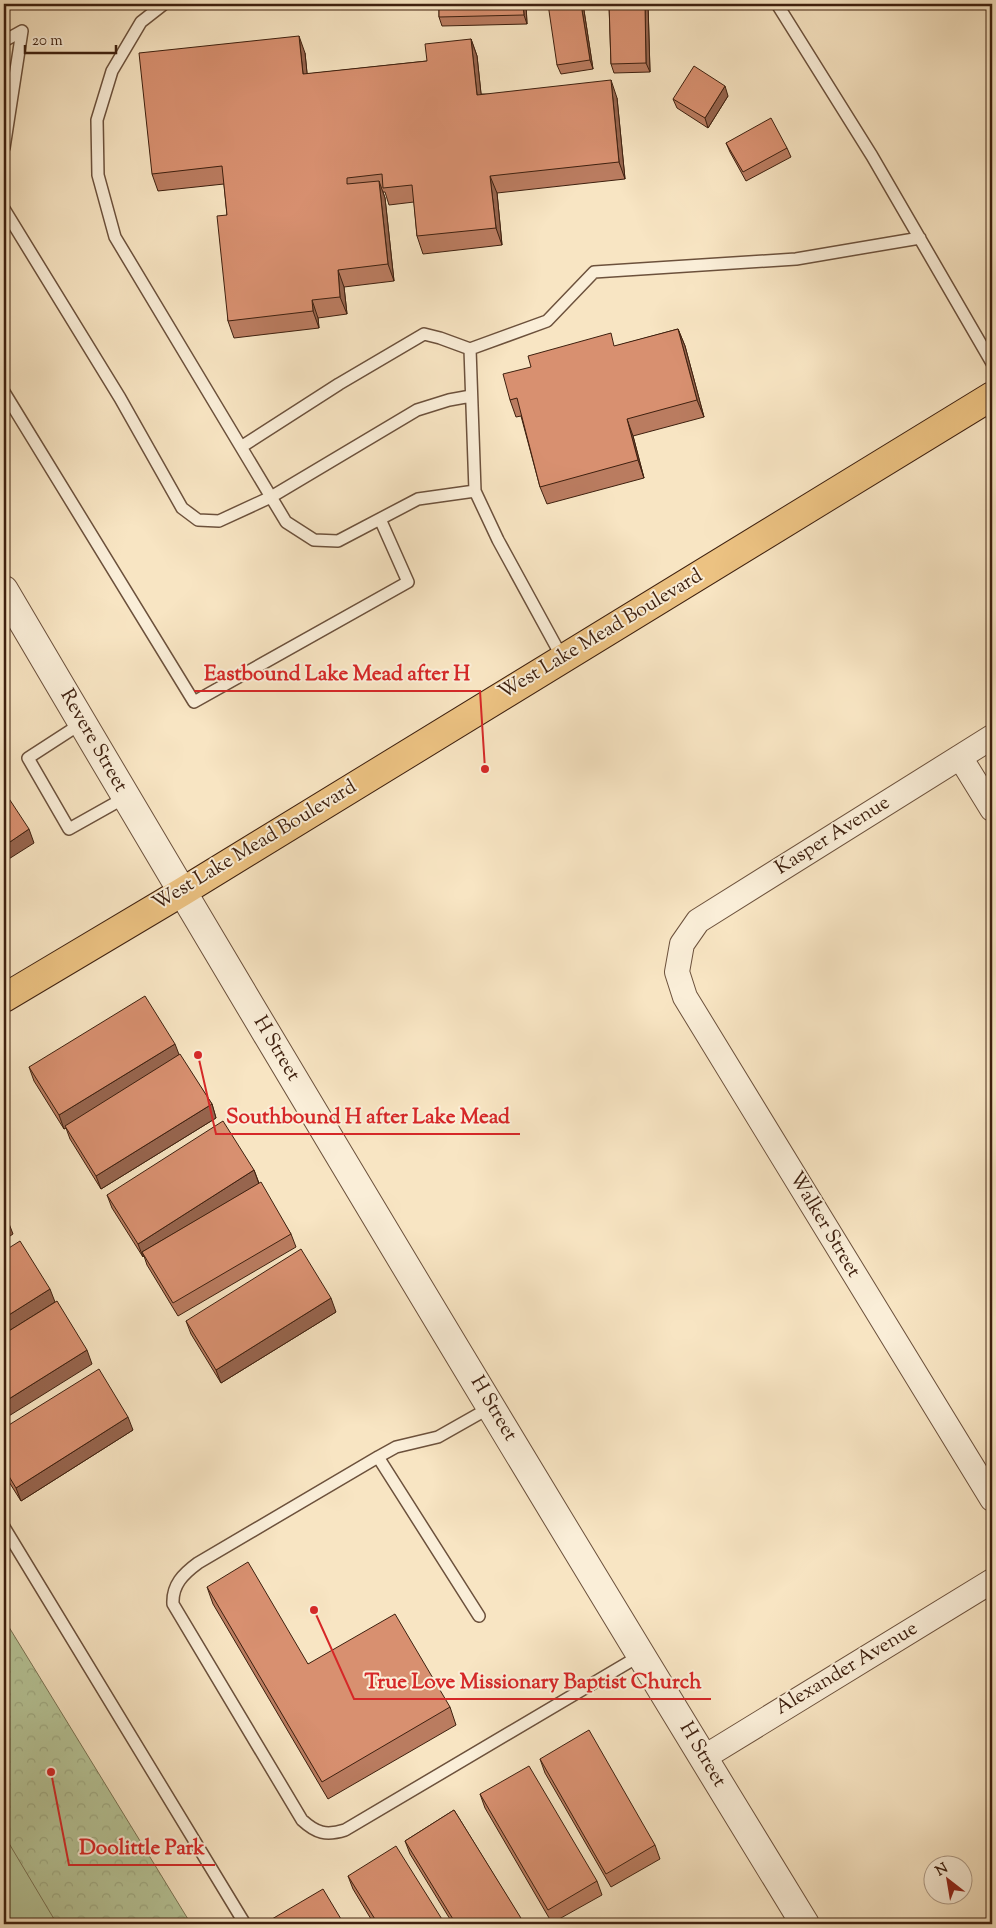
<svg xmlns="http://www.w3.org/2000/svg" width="996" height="1928" font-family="'Sorts Mill Goudy',serif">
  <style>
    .park { fill: url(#park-crowns); stroke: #7a7354 }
    .pitch { fill: #b7c699; stroke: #7a7354 }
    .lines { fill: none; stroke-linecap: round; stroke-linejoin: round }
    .service-casing { stroke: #6c513c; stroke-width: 14 }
    .minor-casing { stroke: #6c513c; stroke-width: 26 }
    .tertiary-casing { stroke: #6c513c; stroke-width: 30 }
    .primary-casing { stroke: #3e200f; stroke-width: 30 }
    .service { stroke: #faeed8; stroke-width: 11 }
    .minor { stroke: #faeed8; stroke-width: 24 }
    .tertiary { stroke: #faeed8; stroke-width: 28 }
    .primary { stroke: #ecc282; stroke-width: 28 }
    .wall { fill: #ba7c60; stroke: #3e200f }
    .shaded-wall { fill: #97654e; stroke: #3e200f }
    .building { fill: #d89070; stroke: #3e200f }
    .labels { text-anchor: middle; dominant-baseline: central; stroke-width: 4; stroke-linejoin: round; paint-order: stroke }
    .street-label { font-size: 20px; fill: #3e200f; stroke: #faeed8 }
    .leader { fill: none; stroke: #d62828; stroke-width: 2 }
    .callout-dot { fill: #d62828; stroke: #faeed8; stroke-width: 2 }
    .callout-label { font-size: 21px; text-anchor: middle; font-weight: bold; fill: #d62828; stroke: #faeed8; stroke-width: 4; stroke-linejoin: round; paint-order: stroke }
  </style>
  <defs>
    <pattern id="park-crowns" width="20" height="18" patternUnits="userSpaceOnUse" patternTransform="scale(1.25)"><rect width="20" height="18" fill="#b7c699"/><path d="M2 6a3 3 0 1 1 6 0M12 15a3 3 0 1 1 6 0" fill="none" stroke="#9eaa83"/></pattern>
  </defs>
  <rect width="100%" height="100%" fill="#f8e5c3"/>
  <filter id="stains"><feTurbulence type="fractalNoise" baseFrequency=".004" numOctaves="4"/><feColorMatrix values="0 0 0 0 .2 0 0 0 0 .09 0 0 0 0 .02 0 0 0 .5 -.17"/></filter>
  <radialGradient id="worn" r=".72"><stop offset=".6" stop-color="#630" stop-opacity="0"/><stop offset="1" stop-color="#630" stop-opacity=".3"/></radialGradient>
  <path class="park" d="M4,1619L191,1924H4Z"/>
  <path class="pitch" d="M4,1835L57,1924H4Z"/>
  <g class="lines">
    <defs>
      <path id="service" d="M164,4L141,22L112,71L97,120L98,175L115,237L286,522L314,540L338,541L418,499L475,491L498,540L563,659
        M777,4L872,156L992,363
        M4,41L22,31L4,148
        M4,209L120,398L182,508L198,520L219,521L271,497L417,410L449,400L471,396
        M4,392L194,702L408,582L380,519
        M241,447L339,384L424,334L440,338L470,349
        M475,491L470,349L547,321L594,272L796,259L920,238
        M82,723L28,758L69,829L126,797
        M491,1407L438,1437L396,1447L378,1457L198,1563C183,1574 172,1585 173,1604L302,1820C316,1833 326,1836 345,1830L641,1655
        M378,1457L479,1616
        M4,1527L245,1924"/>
      <path id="minor" d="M992,737L698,921L682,944L677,972L685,997L992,1499
        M960,757L992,809
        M703,1758L992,1581"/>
      <path id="tertiary" d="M4,590C267,1037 534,1482 805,1924"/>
      <path id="primary" d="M4,998L182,892L992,396"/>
    </defs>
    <use href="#service" class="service-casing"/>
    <use href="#minor" class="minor-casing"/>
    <use href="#tertiary" class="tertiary-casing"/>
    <use href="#primary" class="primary-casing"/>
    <use href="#service" class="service"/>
    <use href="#minor" class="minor"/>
    <use href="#tertiary" class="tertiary"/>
    <use href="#primary" class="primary"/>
  </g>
  <path class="wall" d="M439,4H526L527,24L442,26L439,17Z
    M583,4L593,69L561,74L557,65Z
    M609,4H648L650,72L614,73L611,64Z
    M471,39L477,56L481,94L617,98L625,179L497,193L502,245L423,254L417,236L414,202L389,205L385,192H383L385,198L394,281L344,287L347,314L318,318L319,328L234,338L228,321L227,215L224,184L158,191L152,174L305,53L307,74L427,61Z
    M728,96L708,128L677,108L673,99Z
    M726,143L787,148L791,157L746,181L730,152Z
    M678,329L685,346L704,417L633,436L644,478L547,504L540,487L521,416L516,417L510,400L616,346Z
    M4,712L8,725L4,727Z
    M179,1055L212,1104L216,1118L101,1189L70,1139L66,1128L64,1129L34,1081L29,1067Z
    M254,1170L259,1183L291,1234L296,1247L178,1316L147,1265L144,1256L143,1257L112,1208L107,1195Z
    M336,1312L221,1383L191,1334L186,1321Z
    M4,1428L133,1430L21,1501L4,1474Z
    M207,1587L308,1664L450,1707L456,1725L328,1799L213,1604Z
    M540,1759L655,1845L660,1859L611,1887L545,1773Z
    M480,1794L597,1881L602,1895L552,1923L485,1808Z
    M454,1810L524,1924H453L410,1854L405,1841Z
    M348,1876L445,1924H374L353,1889Z"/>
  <path class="shaded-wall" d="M523,4H526L527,24L524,15Z
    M581,4H583L593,69L590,60Z
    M645,4H648L650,72L646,63Z
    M299,36L305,53L309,92L303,74Z
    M471,39L477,56L483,112L477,95Z
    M611,80L617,98L625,179L619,162Z
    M725,86L728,96L708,128L705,118Z
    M490,176L497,193L502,245L496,228Z
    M379,181L385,198L394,281L388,264Z
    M338,270L344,287L347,314L340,297Z
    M312,300L318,318L319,328L313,311Z
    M678,329L685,346L704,417L697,400Z
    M627,419L633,436L644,478L638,460Z
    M29,829L34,843L4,862V846Z
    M175,1044L180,1057L64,1129L59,1115Z
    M212,1104L216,1118L101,1189L96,1176Z
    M254,1170L259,1184L142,1252L144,1256L143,1257L138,1244Z
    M8,1221L13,1234L4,1240V1224Z
    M50,1289L55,1302L4,1334V1318Z
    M331,1298L336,1312L221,1383L216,1370Z
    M87,1350L92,1364L4,1419V1402Z
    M128,1417L133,1430L21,1501L16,1488Z"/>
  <path class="building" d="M439,4H523L524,15L439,17Z
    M548,4H581L590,60L557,65Z
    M609,4H645L646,63L611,64Z
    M299,36L303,74L427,61L425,44L471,39L477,95L611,80L619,162L490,176L496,228L417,236L412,185L383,188L382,174L347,178V184L379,181L388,264L338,270L340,297L312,300L313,311L228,321L217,216L227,215L222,166L152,174L139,53Z
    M694,66L725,86L705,118L673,99Z
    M771,118L787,148L743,172L726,143Z
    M678,329L697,400L627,419L638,460L540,487L517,398L510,400L503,374L531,367L528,356L611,333L614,346Z
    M4,791L29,829L4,846Z
    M145,996L175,1044L59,1115L29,1067Z
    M180,1054L212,1104L96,1176L65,1126Z
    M223,1121L254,1170L138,1244L107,1195Z
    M261,1182L291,1234L173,1303L142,1252Z
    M4,1214L8,1221L4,1224Z
    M20,1241L50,1289L4,1318V1251Z
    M301,1249L331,1298L216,1370L186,1321Z
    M57,1301L87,1350L4,1402V1334Z
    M99,1369L128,1417L16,1488L4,1468V1428Z
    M248,1562L308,1664L395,1614L450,1707L322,1782L207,1587Z
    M589,1730L655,1845L606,1874L540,1759Z
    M529,1766L597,1881L548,1910L480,1794Z
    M454,1810L524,1923L522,1924H456L405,1841Z
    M396,1846L445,1924H378L348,1876Z
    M323,1889L344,1924H276L272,1919Z"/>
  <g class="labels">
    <g class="street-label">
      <text transform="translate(601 635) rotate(-31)">West Lake Mead Boulevard</text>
      <text transform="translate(93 741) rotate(60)">Revere Street</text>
      <text transform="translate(833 836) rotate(-32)">Kasper Avenue</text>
      <text transform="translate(255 846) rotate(-31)">West Lake Mead Boulevard</text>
      <text transform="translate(276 1049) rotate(59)">H Street</text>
      <text transform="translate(824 1225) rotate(59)">Walker Street</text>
      <text transform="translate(493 1409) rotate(59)">H Street</text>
      <text transform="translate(847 1669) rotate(-31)">Alexander Avenue</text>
      <text transform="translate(702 1755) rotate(59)">H Street</text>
    </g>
  </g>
  <path class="leader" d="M485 769L480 691H194M198 1055L216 1134H520M314 1610L354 1699H711M51 1772L69 1865H215"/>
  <g class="callout-dot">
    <circle cx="485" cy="769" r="5"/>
    <circle cx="198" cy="1055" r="5"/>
    <circle cx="314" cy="1610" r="5"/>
    <circle cx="51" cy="1772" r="5"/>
  </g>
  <g class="callout-label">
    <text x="337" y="680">Eastbound Lake Mead after H</text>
    <text x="368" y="1123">Southbound H after Lake Mead</text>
    <text x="533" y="1688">True Love Missionary Baptist Church</text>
    <text x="142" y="1854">Doolittle Park</text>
  </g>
  <rect width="996" height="1928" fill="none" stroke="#f8e5c3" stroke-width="20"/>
  <rect x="5" y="5" width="986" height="1918" fill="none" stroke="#3e200f" stroke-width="2.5"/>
  <rect x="10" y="10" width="976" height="1908" fill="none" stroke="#3e200f"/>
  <g transform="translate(948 1880) rotate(329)"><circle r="24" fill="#faeed8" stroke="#af9c88"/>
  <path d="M0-4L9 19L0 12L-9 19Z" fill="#8f2418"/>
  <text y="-8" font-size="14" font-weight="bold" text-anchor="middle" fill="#3e200f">N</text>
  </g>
  <path d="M25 45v8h91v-8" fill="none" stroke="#3e200f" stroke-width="2.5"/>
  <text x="32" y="45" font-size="15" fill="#3e200f" stroke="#faeed8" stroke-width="4" paint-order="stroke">20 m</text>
  <rect width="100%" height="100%" filter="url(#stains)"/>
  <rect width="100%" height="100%" fill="url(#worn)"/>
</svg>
